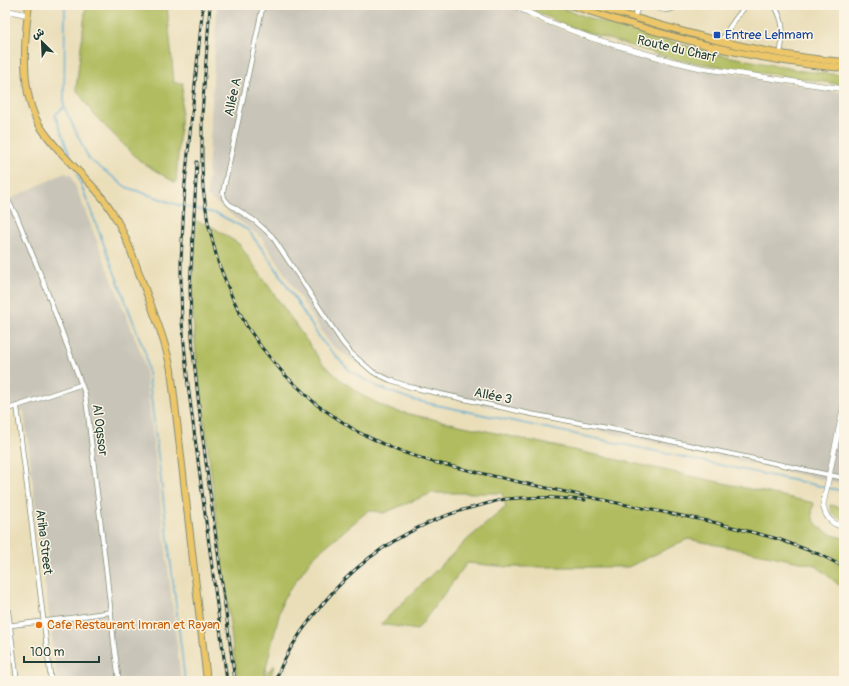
<svg xmlns="http://www.w3.org/2000/svg" width="849" height="686" font-family="Pangolin,'Playpen Sans Arabic',sans-serif">
	<style>
		.industrial { fill: #c8c4b8 }
		.green { fill: #b0bc5e; stroke: #687c49 }
		.lines { fill: none; stroke-linecap: round; stroke-linejoin: round }
		.stream { stroke: #58a9d3; stroke-width: 1.5 }
		.minor-casing { stroke: #848e76; stroke-width: 5.5 }
		.tertiary-casing { stroke: #848e76; stroke-width: 6 }
		.primary-casing { stroke: #848e76; stroke-width: 8 }
		.trunk-casing { stroke: #848e76; stroke-width: 8 }
		.minor { stroke: #fff; stroke-width: 4 }
		.tertiary { stroke: #fff; stroke-width: 5 }
		.primary { stroke: #ecc669; stroke-width: 6 }
		.trunk { stroke: #ecc669; stroke-width: 6 }
		.rail-casing { stroke: #1f3d34; stroke-width: 3 }
		.rail { stroke: #fcf5e5; stroke-width: 1.5; stroke-dasharray: 4.5; stroke-linecap: butt }
		.transit-dot { fill: #1a4fb4; stroke: #fcf5e5; stroke-width: 1.5 }
		.food-dot { fill: #e8710a; stroke: #fcf5e5; stroke-width: 1.5 }
		.labels { text-anchor: middle; dominant-baseline: central; stroke-width: 3; stroke-linejoin: round; paint-order: stroke }
		.transit-label { font-size: 13px; fill: #164399; stroke: #fcf5e5; text-anchor: start }
		.street-label { font-size: 13px; fill: #1f3d34; stroke: #fcf5e5 }
		.food-label { font-size: 13px; fill: #c56008; stroke: #fcf5e5; text-anchor: start }
	</style>
	<rect width="100%" height="100%" fill="#fcf5e5"/>
	<filter id="ink" filterUnits="userSpaceOnUse"><feTurbulence type="fractalNoise" baseFrequency=".025" numOctaves="2"/><feDisplacementMap in="SourceGraphic" scale="8" xChannelSelector="R" yChannelSelector="G"/><feConvolveMatrix kernelMatrix="1 2 1 2 8 2 1 2 1" color-interpolation-filters="sRGB"/></filter>
	<filter id="wash" filterUnits="userSpaceOnUse"><feTurbulence type="fractalNoise" baseFrequency=".012" numOctaves="4" result="noise"/><feDisplacementMap in="SourceGraphic" scale="16" xChannelSelector="R" yChannelSelector="G"/><feGaussianBlur stdDeviation="0.9" result="paint"/><feColorMatrix in="noise" values="0 0 0 0 0 0 0 0 0 0 0 0 0 0 0 0 0 1.4 0 .05"/><feComposite in="paint" operator="in"/></filter>
	<g filter="url(#wash)">
		<rect width="100%" height="100%" fill="#eadeb9"/>
		<!-- industrial -->
		<g class="industrial">
			<path d="M217 5H513L538 21 625 53 844 93V484L386 384 330 344 261 237 207 196Z"/>
			<path d="M65 173 71 175 144 361 181 681H57L24 411 5 410V201Z"/>
		</g>
		<!-- green -->
		<g class="green">
			<path d="M86 5H167L174 83H183L176 183 141 162 95 116 76 89Z"/>
			<path d="M522 5H553L595 20 716 54 803 71 844 75V85L676 60 567 26Z"/>
			<path d="M195 221 211 226 239 244 323 364 340 379 363 396 391 410 814 503C814 506 812 510 812 513 813 528 832 536 844 538V589L815 565 688 539 628 567H508L467 563 417 630 381 624 468 539 506 507 502 493H432L384 513 369 510 313 557 283 599 264 676 274 665 270 681H237L196 353 192 307Z"/>
			<path d="M830 505 844 508V520L833 515Z"/>
		</g>
		<g class="lines">
			<!-- stream -->
			<g class="stream">
				<path d="M65 5 64 107 55 115 72 161"/>
				<path d="M64 107 89 159 126 187 178 205 218 214 248 230 273 264 321 340 350 371 378 387 413 400 825 487"/>
				<path d="M77 174 146 355 185 681"/>
				<path d="M828 488 844 491"/>
			</g>
		</g>
	</g>
	<g filter="url(#ink)">
		<g class="lines">
			<!-- minor casing -->
			<g class="minor-casing">
				<g id="minor">
					<path d="M263 5 223 192 224 198 229 204 255 221 272 236 342 342 351 353 373 372 390 380 410 387 531 414 623 431 844 478"/>
					<path d="M652 5C661 11 670 12 679 5"/>
					<path d="M774 5C785 22 784 35 780 54"/>
					<path d="M634 18 639 5"/>
					<path d="M721 41C729 28 736 16 747 5"/>
					<path d="M5 195 17 217 42 278 85 394 88 415 107 577 114 644 119 681"/>
					<path d="M17 406 51 681"/>
					<path d="M5 410 80 385"/>
					<path d="M5 586 17 681"/>
					<path d="M5 626 70 618 111 612"/>
				</g>
			</g>
			<!-- tertiary casing -->
			<g class="tertiary-casing">
				<g id="tertiary">
					<path d="M513 5 544 20 591 38 671 61 701 68 844 89"/>
					<path d="M5 10 28 15"/>
					<path d="M844 404 823 505C826 518 831 524 844 527"/>
				</g>
			</g>
			<!-- primary casing -->
			<g class="primary-casing">
				<path id="primary" d="M29 5C24 40 21 89 37 121 44 134 55 146 65 157 82 176 103 194 115 217 127 237 134 260 142 281 153 311 165 339 171 370L207 681"/>
			</g>
			<!-- trunk casing -->
			<g class="trunk-casing">
				<g id="trunk">
					<path d="M570 5C659 34 750 61 844 68"/>
					<path d="M592 5C675 30 758 55 844 62"/>
				</g>
			</g>
			<!-- minor -->
			<use href="#minor" class="minor"/>
			<!-- tertiary -->
			<use href="#tertiary" class="tertiary"/>
			<!-- primary -->
			<use href="#primary" class="primary"/>
			<!-- trunk -->
			<use href="#trunk" class="trunk"/>
			<!-- rail casing -->
			<g class="rail-casing">
				<g id="rail">
					<path d="M203 5 185 183 181 261V291L182 322 188 385 227 681"/>
					<path d="M210 5 202 115V164L203 188 208 223 218 262 232 297 246 325 262 348 284 374 317 405 356 431 396 450 433 462 519 482 622 504 713 522 778 539 821 555 844 567"/>
					<path d="M197 162 190 287 191 321 193 351 201 425 235 681"/>
					<path d="M275 681C284 657 297 636 313 616 326 599 340 583 356 569 391 538 437 515 482 505 490 503 498 500 506 499 533 496 558 498 585 500"/>
				</g>
			</g>
			<!-- rail -->
			<use href="#rail" class="rail"/>
		</g>
	</g>
	<!-- markers -->
	<rect class="transit-dot" x="713" y="31" width="8" height="8" rx="2"/>
	<circle class="food-dot" cx="39" cy="625" r="4"/>
	<g class="labels">
		<!-- transit labels -->
		<g class="transit-label">
			<text x="725" y="35">Entree Lehmam</text>
		</g>
		<!-- street labels -->
		<g class="street-label">
			<text transform="translate(677 49) rotate(13)">Route du Charf</text>
			<text transform="translate(233 97) rotate(-78)">Allée A</text>
			<text transform="translate(493 396) rotate(12)">Allée 3</text>
			<text transform="translate(100 430) rotate(83)">Al Oqssor</text>
			<text transform="translate(44 542) rotate(83)">Ariha Street</text>
		</g>
		<!-- food labels -->
		<g class="food-label">
			<text x="47" y="625">Cafe Restaurant Imran et Rayan</text>
		</g>
	</g>
	<!-- margin -->
	<rect width="849" height="686" fill="none" stroke="#fcf5e5" stroke-width="20"/>
	<!-- north arrow -->
	<g transform="translate(42 42) rotate(336)" stroke="#fcf5e5" stroke-width="3" paint-order="stroke">
	<path d="M0-3L7 15L0 10L-7 15Z" fill="#1f3d34"/>
	<text y="-6" font-size="11" font-weight="bold" text-anchor="middle" fill="#1f3d34">ش</text>
	</g>
	<!-- scale -->
	<path d="M24 656v6h75v-6" fill="none" stroke="#1f3d34" stroke-width="2"/>
	<text x="30" y="656" font-size="12" fill="#1f3d34" stroke="#fcf5e5" stroke-width="3" paint-order="stroke">100 m</text>
</svg>
